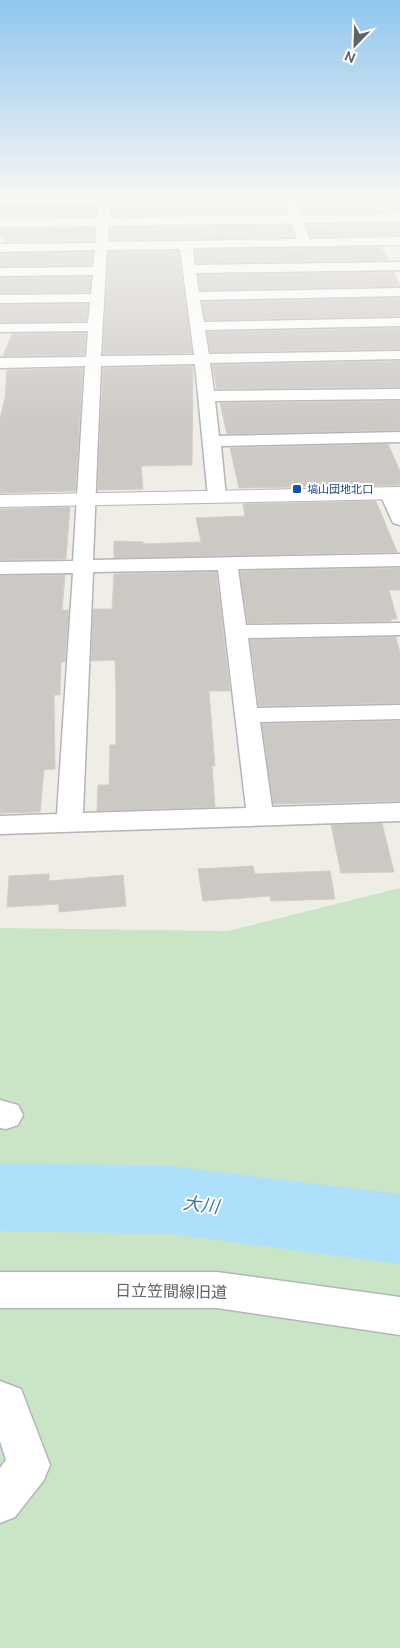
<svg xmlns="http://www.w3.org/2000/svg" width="400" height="1648" font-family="Ubuntu,'Noto Sans JP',sans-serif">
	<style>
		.green { fill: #c9e5c6 }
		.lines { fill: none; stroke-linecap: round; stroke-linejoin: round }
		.river { fill: #ade0fa; fill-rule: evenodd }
		.building { fill: #ccc8c4; stroke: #d4cec6 }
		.street-casing { stroke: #b2b5b9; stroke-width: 3 }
		.secondary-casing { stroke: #b3b7bb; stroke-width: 2 }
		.street { fill: #fff; fill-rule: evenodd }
		.secondary { fill: #fff; fill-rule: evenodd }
		.transit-dot { fill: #1a4fb4; stroke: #fff; stroke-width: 2 }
		.labels { text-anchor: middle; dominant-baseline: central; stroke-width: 4; stroke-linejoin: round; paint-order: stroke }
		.far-transit-label { font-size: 11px; fill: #164399; stroke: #fff; text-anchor: start }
		.near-street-label { font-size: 16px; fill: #5f6367; stroke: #fff }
		.near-water-label { font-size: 18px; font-style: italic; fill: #43769b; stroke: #fff }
	</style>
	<rect width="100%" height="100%" fill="#f0ede7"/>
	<!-- green -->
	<path class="green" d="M400 888V1648H0V928L228 931Z"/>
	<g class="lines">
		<!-- river -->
		<path class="river" d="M0 1163 171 1166 400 1194V1264L171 1234 0 1231Z"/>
	</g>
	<!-- building -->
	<g class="building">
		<path d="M298 200H400V212L303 213Z"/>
		<path d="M224 202H284L287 214 111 216 112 204Z"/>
		<path d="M97 205 96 216 0 217V206Z"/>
		<path d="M400 224V235L310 237 306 225Z"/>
		<path d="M291 225 294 237 110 240 111 227Z"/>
		<path d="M95 228 93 241 4 242 5 236H0V229Z"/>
		<path d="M381 247 388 260 197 263 195 250Z"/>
		<path d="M178 251 192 353 103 354 109 252Z"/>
		<path d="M93 252 91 265 0 266 1 254Z"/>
		<path d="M394 272 400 286 201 290 198 275Z"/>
		<path d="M91 277 89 292 0 293V278Z"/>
		<path d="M400 298V316L206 320 202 302Z"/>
		<path d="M88 304 86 321 0 322V305Z"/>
		<path d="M400 328V349L211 352 207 332Z"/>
		<path d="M86 333 84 355 3 356 12 334Z"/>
		<path d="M400 361V387L217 389 212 365Z"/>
		<path d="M193 366 192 465 141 466 143 489 98 490 103 368Z"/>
		<path d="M83 368 75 491 0 493V418L5 398 7 370Z"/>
		<path d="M400 401V430L227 434 220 403Z"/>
		<path d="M388 444 400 471V485L239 488 230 448Z"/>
		<path d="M376 501 397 552 114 558V541L143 542V544L201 542 196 518 245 516 243 504Z"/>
		<path d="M70 507 66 559 0 560V509Z"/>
		<path d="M400 568V590H389L397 619H391V621L248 623 240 571Z"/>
		<path d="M216 572 230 691H209L215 766H212L215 807 97 811 98 785H109L110 745H116V694L115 660 91 661 93 609H112L114 574Z"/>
		<path d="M65 575 62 610H69L65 662H61L60 695H54L55 769 44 770 40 812 0 813V576Z"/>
		<path d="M396 637 400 653V703L259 706 250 640Z"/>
		<path d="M400 721V801L273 804 262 724Z"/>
		<path d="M382 823 394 872 341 873 331 825Z"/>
		<path d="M253 866 255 874 330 871 335 899 271 901 270 896 203 901 198 869Z"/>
		<path d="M49 874V881L123 875 126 906 59 912V904L7 907 9 876Z"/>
	</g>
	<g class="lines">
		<!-- street casing -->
		<g class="street-casing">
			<g id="street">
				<path d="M0 199H122L110 202 108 242 297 239 285 199H296L309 239 400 237V245L193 248 195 265 400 262V270L196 273 199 292 400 288V296L200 300 204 322 400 318V326L205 330 209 354 400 351V359L210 363 214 391 400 389V399L215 401 219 436 400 432V442L221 446 226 497 223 501H211L208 497 195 364 101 366 93 560 400 554V566L238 569 246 625 400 623V635L248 638 257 708 400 705V719L260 722 272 807 400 803V821L0 834V816L57 814 73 573 0 574V562L73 561 85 366 0 368V358L86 357 88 331 0 332V324L88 323 90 302 0 303V295L91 294 93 275 0 276V268L93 267 95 250 0 252V244L95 243 99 203 0 204ZM180 249 194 355 101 356 107 250ZM218 570 246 808 83 813 93 572Z"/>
				<path d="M389 489 395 490 400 498V525L393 523 380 494 383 490Z"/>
				<path d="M0 1100 18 1105 23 1115 18 1125 6 1129 0 1128Z"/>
				<path d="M0 1272H217L400 1297V1335L217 1308H0Z"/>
				<path d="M0 1381 21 1389 50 1465 44 1480 15 1517 0 1523V1468L6 1460 0 1441Z"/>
			</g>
		</g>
		<!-- secondary casing -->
		<g class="secondary-casing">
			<g id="secondary">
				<path d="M400 214V222L0 227V219Z"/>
				<path d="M400 487V499L0 507V495Z"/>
			</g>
		</g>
		<!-- street -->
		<use href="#street" class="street"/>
		<!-- secondary -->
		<use href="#secondary" class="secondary"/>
	</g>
	<!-- sky -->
	<linearGradient id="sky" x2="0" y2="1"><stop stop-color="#90c6ef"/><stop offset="0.46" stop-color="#f8f7f4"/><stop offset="1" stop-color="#f8f7f4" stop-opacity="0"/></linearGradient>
	<rect width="400" height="430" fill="url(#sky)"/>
	<!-- markers -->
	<rect class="transit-dot" x="292" y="484" width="10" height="10" rx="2.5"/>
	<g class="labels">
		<!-- far-transit labels -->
		<g class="far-transit-label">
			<text x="307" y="489">塙山団地北口</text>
		</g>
		<!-- near-street labels -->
		<g class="near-street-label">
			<text transform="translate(171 1291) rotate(1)">日立笠間線旧道</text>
		</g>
		<!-- near-water labels -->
		<g class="near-water-label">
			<text transform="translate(201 1204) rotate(7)">大川</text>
		</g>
	</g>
	<!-- north arrow -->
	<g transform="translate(355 45) rotate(203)" stroke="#ffffff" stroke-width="4" paint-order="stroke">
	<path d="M0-4L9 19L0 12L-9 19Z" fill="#5f6367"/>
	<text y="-8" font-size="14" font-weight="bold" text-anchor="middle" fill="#5f6367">N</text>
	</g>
</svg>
